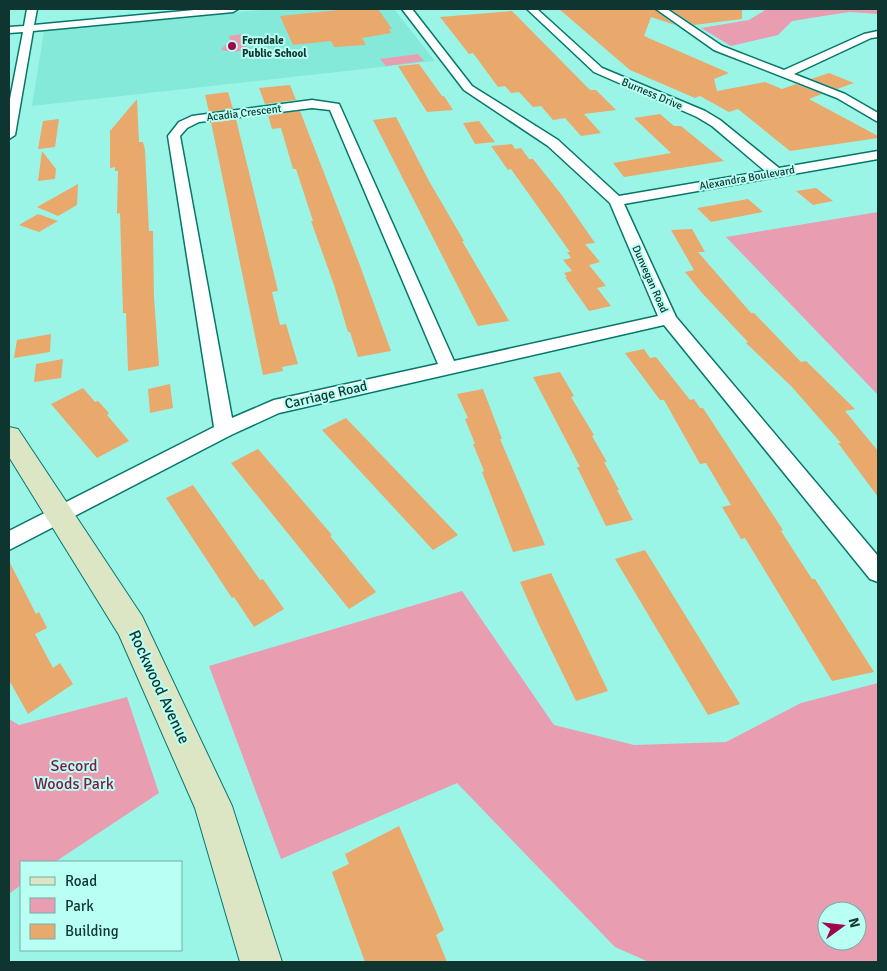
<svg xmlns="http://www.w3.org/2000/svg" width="887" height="971" font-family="Signika,sans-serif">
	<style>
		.built { fill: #85e9d9 }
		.green { fill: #e89db0; fill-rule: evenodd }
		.building { fill: #e9a86c }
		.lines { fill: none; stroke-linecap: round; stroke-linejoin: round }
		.street-casing { stroke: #07766a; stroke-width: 3 }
		.secondary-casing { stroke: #07766a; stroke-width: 2 }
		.street { fill: #fff; fill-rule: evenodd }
		.secondary { fill: #dce6c4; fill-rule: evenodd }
		.poi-dot { fill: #9f064d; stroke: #b9fff3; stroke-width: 2 }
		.labels { text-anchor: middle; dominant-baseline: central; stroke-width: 4; stroke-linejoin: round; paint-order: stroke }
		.far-poi-label { font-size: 11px; font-weight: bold; fill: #0e3530; stroke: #b9fff3; text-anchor: start }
		.far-street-label { font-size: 11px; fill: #0e3530; stroke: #b9fff3 }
		.street-label { font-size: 14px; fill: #0e3530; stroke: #b9fff3 }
		.near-street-label { font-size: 16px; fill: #0e3530; stroke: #b9fff3 }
		.near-park-label { font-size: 16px; fill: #811c43; stroke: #b9fff3 }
	</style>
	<rect width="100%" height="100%" fill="#9bf5e7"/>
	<!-- built -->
	<path class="built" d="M271 9H394L435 61 32 106 44 31Z"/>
	<!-- green -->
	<g class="green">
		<path d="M767 9H878V14L849 12 792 21 778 35 731 46 701 28 749 20Z"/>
		<path d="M242 34 247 50 233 52 221 50 225 45 231 44 229 36Z"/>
		<path d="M418 54 424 61 386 66 380 59Z"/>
		<path d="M878 212V395L726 237Z"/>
		<path d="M462 591 554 725 634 745 726 742 801 703 878 683V962H649L615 947 457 783 281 859 209 666ZM827 911H857V941H827Z"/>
		<path d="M127 697 159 793 55 862H21V885L9 894V719L19 725Z"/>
	</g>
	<!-- building -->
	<g class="building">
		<path d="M348 9H378L392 29H389L391 33 362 38 366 45 334 47 331 41 293 45 280 16Z"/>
		<path d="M559 9H654L675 25 651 17 644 36 729 73 714 79 717 91 765 82 782 89 796 84 822 94 809 99 878 136V138L790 151 738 109 729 112 700 96 695 98 630 70Z"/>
		<path d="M670 9H742V19L694 25Z"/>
		<path d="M512 11 590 90H596L616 110 584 114 601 133 581 136 565 118 553 120 541 106 533 107 519 92 511 93 505 86 498 87 473 53 469 54 440 17Z"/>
		<path d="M419 64 442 96H444L453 110 427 112 398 66Z"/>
		<path d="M829 73 854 83 837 89 811 79Z"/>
		<path d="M290 85 296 100 265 104 259 88Z"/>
		<path d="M228 92 233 109 209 112 205 95Z"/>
		<path d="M137 99 139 142H143L145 150 149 231H153L154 297 159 366 128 371 126 313H123L120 213 117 214 118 171H115V167L110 168V131Z"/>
		<path d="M300 111 359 263 391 351 358 357 350 332H348L334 285 311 221H313L296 169H293L281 128 272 129 268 115Z"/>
		<path d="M660 114 674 126H681L724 161 624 177 613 163 671 153 634 118Z"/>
		<path d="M396 117 429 181 464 241H462L509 321 478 326 373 120Z"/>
		<path d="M59 119 55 147 38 149 43 121Z"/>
		<path d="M236 119 278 291 272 292 280 325 286 324 298 364 282 367 283 371 263 375 211 122Z"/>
		<path d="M479 121 495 142 475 144 463 123Z"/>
		<path d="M512 144 515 149 521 148 529 159H533L561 194 595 243 585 244 600 262 589 265 606 286 597 288 611 306 589 311 565 277H567L564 273 572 271 563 260 571 258 567 252H570L511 169 508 170 491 146Z"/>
		<path d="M42 151 56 169 55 179 38 181Z"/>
		<path d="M78 184 77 205 58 216 37 207Z"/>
		<path d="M816 188 833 201 813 205 796 191Z"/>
		<path d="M748 199 763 212 711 222 697 208Z"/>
		<path d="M38 214 58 221 39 232 19 225Z"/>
		<path d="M692 229 705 252H698L751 313H754L801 362 806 361 855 409 845 411 878 451V497L838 443H841L792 387 746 343 748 342 702 293 685 272 694 270 671 230Z"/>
		<path d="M51 334 50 352 14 358 17 340Z"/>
		<path d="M644 349 650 358 656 357 690 400 694 399 700 408H703L783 530 781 531 812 579H815L874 672 832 681 745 538 741 539 722 507 731 505 706 463 700 464 664 400H660L625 353Z"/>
		<path d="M63 359 61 378 34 382 36 364Z"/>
		<path d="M560 372 574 396 571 397 594 435 592 436 607 462H604L619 490H617L633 520 606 526 577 467H580L533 377Z"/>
		<path d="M170 384 173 408 150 413 148 389Z"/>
		<path d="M83 388 95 402 98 401 109 413 107 415 129 441 97 458 51 404Z"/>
		<path d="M483 389 502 439H500L545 545 513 552 482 472 484 471 473 444H475L465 419 468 418 457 394Z"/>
		<path d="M346 418 458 535 433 550 322 430Z"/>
		<path d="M258 449 332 535 330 536 376 592 349 609 231 463Z"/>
		<path d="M193 485 260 580 263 579 284 609 254 627 234 597 232 598 166 498Z"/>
		<path d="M645 550 740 704 708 715 615 559Z"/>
		<path d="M9 561 36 614 39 612 47 628 35 634 53 668 60 663 73 684 28 714 9 680Z"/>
		<path d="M551 573 608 691 576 701 538 623 520 582Z"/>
		<path d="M399 826 444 930 436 935 447 962H365L332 872 349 864 345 854Z"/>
	</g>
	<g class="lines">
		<!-- street casing -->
		<g class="street-casing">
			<g id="street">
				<path d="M27 9H37L34 25 205 9H238L233 12 33 31 15 135 9 139V104L23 32 9 33V27L24 26Z"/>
				<path d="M402 9H412L472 86 558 140 619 196 765 171 712 126 697 117 594 72 527 9H537L602 68 705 111 720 120 779 168 878 151V159L624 204 676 317 878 556V582L870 579 664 325 279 413 231 435 9 550V531L214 427 168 136 179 122 192 116 312 100 339 104 454 361 658 316 610 203 548 146 464 90ZM312 108 330 110 438 364 274 400 232 418 180 136 187 128 199 122Z"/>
				<path d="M656 9H667L722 46 784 70 864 34 878 31V37L871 38 794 74 845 94 878 113V122L837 98 714 50Z"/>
			</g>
		</g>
		<!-- secondary casing -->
		<g class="secondary-casing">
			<path id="secondary" d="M9 427 18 429 142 616 232 806 282 962H240L195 808 119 635 9 457Z"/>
		</g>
		<!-- street -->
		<use href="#street" class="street"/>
		<!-- secondary -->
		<use href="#secondary" class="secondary"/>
	</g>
	<!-- markers -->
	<circle class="poi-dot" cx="232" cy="46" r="5"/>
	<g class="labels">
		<!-- far-poi labels -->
		<g class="far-poi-label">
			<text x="242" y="40">Ferndale<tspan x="242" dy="13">Public School</tspan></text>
		</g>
		<!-- far-street labels -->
		<g class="far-street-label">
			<text transform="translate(652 94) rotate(23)">Burness Drive</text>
			<text transform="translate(244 113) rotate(-7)">Acadia Crescent</text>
			<text transform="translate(747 178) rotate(-10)">Alexandra Boulevard</text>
			<text transform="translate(650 279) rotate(66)">Dunvegan Road</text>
		</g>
		<!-- street labels -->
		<g class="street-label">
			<text transform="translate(326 395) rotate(-13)">Carriage Road</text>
		</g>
		<!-- near-street labels -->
		<g class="near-street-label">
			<text transform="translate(159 687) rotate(65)">Rockwood Avenue</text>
		</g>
		<!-- near-park labels -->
		<g class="near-park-label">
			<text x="74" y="766">Secord<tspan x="74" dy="18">Woods Park</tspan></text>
		</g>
	</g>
	<!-- border -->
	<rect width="887" height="971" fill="none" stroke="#0e3530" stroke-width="20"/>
	<!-- legend -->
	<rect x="20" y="861" width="162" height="90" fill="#b9fff3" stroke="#75aea5"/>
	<rect x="30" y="877" width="25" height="8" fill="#dce6c4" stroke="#75aea5"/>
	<text x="65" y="886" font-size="15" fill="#0e3530">Road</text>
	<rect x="30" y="898" width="25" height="15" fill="#e89db0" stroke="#75aea5"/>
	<text x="65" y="911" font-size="15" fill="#0e3530">Park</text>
	<rect x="30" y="924" width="25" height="15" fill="#e9a86c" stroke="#75aea5"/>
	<text x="65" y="936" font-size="15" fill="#0e3530">Building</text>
	<!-- north arrow -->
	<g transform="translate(842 926) rotate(75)"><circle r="24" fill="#b9fff3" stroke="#75aea5"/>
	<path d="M0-4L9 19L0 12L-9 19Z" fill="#9f064d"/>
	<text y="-8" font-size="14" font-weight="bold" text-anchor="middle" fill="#0e3530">N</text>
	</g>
</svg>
